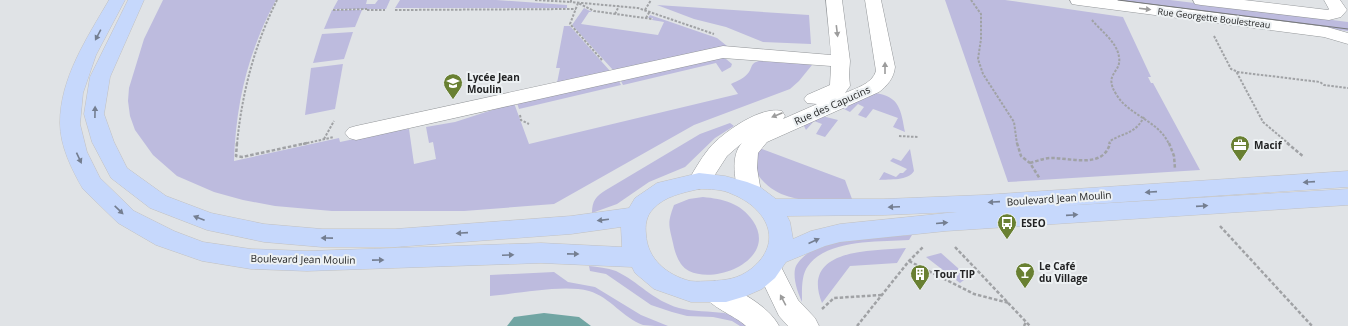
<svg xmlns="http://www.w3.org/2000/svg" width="1348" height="326" font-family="'Open Sans',sans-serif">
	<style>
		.green { fill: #bdbbde }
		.water { fill: #71a5a3 }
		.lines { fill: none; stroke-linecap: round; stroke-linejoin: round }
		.minor-casing { stroke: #94979a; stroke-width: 1 }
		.major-casing { stroke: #c1c1c2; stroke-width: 1 }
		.path-far1 { stroke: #a0a2a5; stroke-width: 2; stroke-dasharray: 2.5 1.5; stroke-linecap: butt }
		.path { stroke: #a0a2a5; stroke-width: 2.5; stroke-dasharray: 3.5 2; stroke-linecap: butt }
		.minor { fill: #fff; fill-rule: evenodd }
		.major { fill: #c6d8fc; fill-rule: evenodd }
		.tram { stroke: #76787a; stroke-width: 1 }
		.oneway { fill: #9c9c9c }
		.oneway2 { fill: #747e90 }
		.labels { text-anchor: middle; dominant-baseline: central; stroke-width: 4; stroke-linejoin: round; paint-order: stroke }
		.far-street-label { font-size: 9px; fill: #222324; stroke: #edf1f3 }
		.poi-label { font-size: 10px; font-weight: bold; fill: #222324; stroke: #edf1f3; text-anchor: start }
		.street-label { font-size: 10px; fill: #222324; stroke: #edf1f3 }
	</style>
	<rect width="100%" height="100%" fill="#e0e3e6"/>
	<!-- green -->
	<g class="green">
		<path d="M163 0H276C248 52 236 102 234 161L339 138 340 142 397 130 409 129 414 164 436 159 433 142 429 143 426 127 455 122 514 103 529 144 738 94 731 84C737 81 745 78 749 72 751 69 751 66 753 64 761 55 802 62 812 65L799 81 790 89 694 125 554 204 464 211H332L275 206 243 200 214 192 177 176 153 155 135 130 130 116 128 101 129 88 144 39Z"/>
		<path d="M338 0H367L366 4H375L378 0H390L386 9H333Z"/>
		<path d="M400 0H496L567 5V8H395Z"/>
		<path d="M945 0H1005L1123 17 1151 77H1148L1151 83H1153L1200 170 1008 182Z"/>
		<path d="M1101 0H1170L1348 22V31Z"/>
		<path d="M657 5 809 15 811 44 763 42 726 27 694 19Z"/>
		<path d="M584 8 592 12H589L581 24 658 35 664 22 652 20 653 18H648L650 15 717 38 727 46 613 70 572 25Z"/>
		<path d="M332 10H362L355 27 324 29Z"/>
		<path d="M564 26H570L610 71 557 83 560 68H556Z"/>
		<path d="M353 32 344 59 313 63 322 34Z"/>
		<path d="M721 57 726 59 732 64 731 67 722 72 716 63 623 85 620 79Z"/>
		<path d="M343 64 335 109 305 115 311 68Z"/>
		<path d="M618 79 621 85 519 109 517 103Z"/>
		<path d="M875 93C900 96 901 111 905 132L893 127 898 118 873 109 866 118 858 115 864 107 858 104 850 112 842 108Z"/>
		<path d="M822 116 838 120 825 137 816 134 822 124 814 121 806 130 803 124Z"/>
		<path d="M730 123 734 126 715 138 685 167 649 182 617 204 592 213C592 201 596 196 606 190L700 134Z"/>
		<path d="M759 148 845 180 852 199C815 201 776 206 754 169Z"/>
		<path d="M910 149 914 171C908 181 890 179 879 180L884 172 896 177 900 173H903L907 169 890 161 893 158 901 161Z"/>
		<path d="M703 197C723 199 741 203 753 221 778 258 718 285 689 271 679 266 675 253 673 243 669 225 667 224 674 205L689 199Z"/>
		<path d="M912 235 909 240C878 242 827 239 808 266 801 275 802 291 802 302 798 293 793 280 795 269 797 259 817 245 827 243 854 237 884 236 912 235Z"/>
		<path d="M906 248 897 263 850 266 822 303C800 248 871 251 906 248Z"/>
		<path d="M941 253 968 277 960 283 926 257Z"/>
		<path d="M589 266C598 267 607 268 616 271 639 282 652 300 679 308 694 312 709 311 724 313 736 315 745 321 755 326H740L732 321 713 317 687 316 672 312 651 305 606 274 590 271Z"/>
		<path d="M554 272 568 282 595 287 641 315 668 326C661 326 650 326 643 325 623 318 610 297 589 291 563 284 517 294 490 296V275Z"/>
	</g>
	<!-- water -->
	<path class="water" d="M544 313 579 317 591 326H507L514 317Z"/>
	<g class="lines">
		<!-- minor casing -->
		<g class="minor-casing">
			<g id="minor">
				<path d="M826 0H842L850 61 849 75 850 86 845 93C856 88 872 84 876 71L865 0H881L895 67C894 78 887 86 879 92L767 142 758 153 757 168 761 192 758 198 750 200 742 198C734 184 730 155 742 143L727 156 707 187 699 189 691 187 688 181C695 169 703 155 712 145 727 130 761 106 782 111L785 116 783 119 817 104 807 103 804 99 807 95 830 85 831 66 723 58 356 140 349 138 345 133 349 128 356 126 723 46 831 55Z"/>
				<path d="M1070 0H1117L1327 27 1348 33V44L1324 37 1078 5 1072 4Z"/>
				<path d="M1193 0H1244L1328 10 1329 9 1324 0H1340L1347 10 1341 17 1329 20 1201 5 1195 4Z"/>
				<path d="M769 258 778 261 798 300 815 318 819 326H788L779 316 756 268 760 261Z"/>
				<path d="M715 281C736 288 769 306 779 326H746C733 314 710 308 702 292L706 285Z"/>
			</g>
		</g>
		<!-- major casing -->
		<g class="major-casing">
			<path id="major" d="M109 0H125L96 55 83 93 80 124 87 152 100 178 134 211 174 231 203 242 251 249 307 251 541 243 622 247 621 227 571 234 395 247H322L264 242 207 230 150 208 111 178 92 142 84 114 90 77 128 0H144L110 77 104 114 114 142 127 168 166 196 211 213 264 224 322 229H395L571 216 629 208 635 198 657 183 699 173 725 176 747 182 760 187 776 199H884L983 195 1348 171V187L1061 206 1348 189V205L946 231 840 242 825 246 786 262 775 278 762 289 746 296 726 302H691L654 289 635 273 632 267 541 263 307 271 251 269 202 261 156 245 118 223 83 189C72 170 60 146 60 123 60 78 87 38 109 0ZM699 189C710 189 722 189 732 194 767 208 785 242 751 269 738 279 726 280 711 281 704 281 697 282 690 281 667 275 647 259 646 234 645 226 646 216 653 209 665 196 682 193 699 189ZM957 212 840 224 811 231 793 239 790 222 787 216 884 215Z"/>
		</g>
		<!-- path-far1 -->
		<g class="path-far1">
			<path d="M535 0 571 2"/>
			<path d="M571 0V2L638 8 714 34"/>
			<path d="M971 0 981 14V39L978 59 983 74 1014 122 1017 144"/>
			<path d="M333 10 367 9"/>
			<path d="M367 10H385"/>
			<path d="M395 10 576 9"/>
			<path d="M645 10 651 0"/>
			<path d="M615 14 619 6"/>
			<path d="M646 18 650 11"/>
			<path d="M1092 20C1101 31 1117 42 1119 57 1122 73 1103 73 1116 94 1129 116 1158 120 1169 144"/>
			<path d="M1214 36 1231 69 1236 71 1263 122 1289 144"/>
			<path d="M602 60 570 24 578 3 594 11 652 19"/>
			<path d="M1237 72 1320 82 1324 85 1348 88"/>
			<path d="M520 115 521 120 529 124"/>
			<path d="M899 136 918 137"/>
			<path d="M324 139 334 121"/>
			<path d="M237 144C242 93 254 46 277 0"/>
			<path d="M303 144 334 137"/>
			<path d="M1109 144 1110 141C1125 132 1135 134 1144 117"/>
		</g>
		<!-- path -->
		<g class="path">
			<path d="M237 143 236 156 242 157 307 143"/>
			<path d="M1017 143 1021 156 1030 163 1040 179"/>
			<path d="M1169 143 1174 156 1175 169"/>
			<path d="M1287 143 1304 157"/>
			<path d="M1030 163C1037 161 1044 158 1052 158 1071 158 1104 169 1110 143"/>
			<path d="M1220 226 1312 326"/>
			<path d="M955 247 1030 326"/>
			<path d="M909 261 974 294 1009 303"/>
			<path d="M822 309 834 298 882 295"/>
			<path d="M857 326 909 261 923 247"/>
			<path d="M1024 326 1026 322"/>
		</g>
		<!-- minor -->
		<use href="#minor" class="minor"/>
		<!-- major -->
		<use href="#major" class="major"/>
		<!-- tram -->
		<path class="tram" d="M1118 0 1348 29"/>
	</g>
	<!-- one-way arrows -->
	<defs><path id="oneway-solid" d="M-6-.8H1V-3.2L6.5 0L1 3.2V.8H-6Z"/></defs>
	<g class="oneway">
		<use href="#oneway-solid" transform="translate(1145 9) rotate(7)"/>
		<use href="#oneway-solid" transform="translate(837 31) rotate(83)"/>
		<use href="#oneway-solid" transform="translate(885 68) rotate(-90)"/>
		<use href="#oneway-solid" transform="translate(777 115) rotate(157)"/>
		<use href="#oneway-solid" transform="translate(783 300) rotate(-118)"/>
	</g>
	<g class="oneway2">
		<use href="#oneway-solid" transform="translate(98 35) rotate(118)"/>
		<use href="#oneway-solid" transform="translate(95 112) rotate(-89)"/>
		<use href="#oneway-solid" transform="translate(79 158) rotate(65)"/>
		<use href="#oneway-solid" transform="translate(1309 182) rotate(176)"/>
		<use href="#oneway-solid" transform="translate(1151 192) rotate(176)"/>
		<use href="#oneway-solid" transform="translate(994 202) rotate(176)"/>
		<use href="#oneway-solid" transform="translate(1202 206) rotate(-4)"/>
		<use href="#oneway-solid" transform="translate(894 207) rotate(177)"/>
		<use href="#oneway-solid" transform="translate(119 210) rotate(44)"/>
		<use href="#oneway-solid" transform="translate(1072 215) rotate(-4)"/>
		<use href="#oneway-solid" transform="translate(199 218) rotate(-159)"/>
		<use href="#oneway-solid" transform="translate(603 220) rotate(173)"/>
		<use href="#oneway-solid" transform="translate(942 223) rotate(-5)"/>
		<use href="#oneway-solid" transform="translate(462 233) rotate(176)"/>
		<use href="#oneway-solid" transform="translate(327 238) rotate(-179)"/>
		<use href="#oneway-solid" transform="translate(814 241) rotate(-24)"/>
		<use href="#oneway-solid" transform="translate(573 254) rotate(1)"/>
		<use href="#oneway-solid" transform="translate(508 255) rotate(-2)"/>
		<use href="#oneway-solid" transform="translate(378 260) rotate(-1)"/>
	</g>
	<!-- icons -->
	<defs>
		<g id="school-pin" transform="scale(1)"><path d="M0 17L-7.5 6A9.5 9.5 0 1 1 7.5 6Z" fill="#698032" stroke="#edf1f3"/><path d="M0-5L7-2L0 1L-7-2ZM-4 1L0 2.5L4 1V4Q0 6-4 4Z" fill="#fff"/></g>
		<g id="office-pin" transform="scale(1)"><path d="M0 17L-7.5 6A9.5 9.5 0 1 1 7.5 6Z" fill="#698032" stroke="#edf1f3"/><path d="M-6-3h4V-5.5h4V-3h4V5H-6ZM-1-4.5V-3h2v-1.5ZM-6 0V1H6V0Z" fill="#fff"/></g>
		<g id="bus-pin" transform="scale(1)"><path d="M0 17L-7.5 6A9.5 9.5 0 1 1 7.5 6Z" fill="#698032" stroke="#edf1f3"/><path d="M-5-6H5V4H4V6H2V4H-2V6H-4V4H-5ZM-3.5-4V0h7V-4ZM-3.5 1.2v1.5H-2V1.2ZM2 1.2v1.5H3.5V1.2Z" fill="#fff"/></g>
		<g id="bar-pin" transform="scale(1)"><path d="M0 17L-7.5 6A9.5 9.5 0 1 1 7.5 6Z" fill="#698032" stroke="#edf1f3"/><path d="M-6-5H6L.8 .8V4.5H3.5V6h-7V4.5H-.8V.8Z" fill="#fff"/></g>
		<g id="building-pin" transform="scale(1)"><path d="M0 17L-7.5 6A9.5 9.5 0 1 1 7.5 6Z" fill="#698032" stroke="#edf1f3"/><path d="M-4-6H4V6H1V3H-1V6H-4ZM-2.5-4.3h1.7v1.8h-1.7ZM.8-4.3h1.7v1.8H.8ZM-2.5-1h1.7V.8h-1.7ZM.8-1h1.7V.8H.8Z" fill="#fff"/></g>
	</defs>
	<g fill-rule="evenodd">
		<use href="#school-pin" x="453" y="83"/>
		<use href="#office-pin" x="1240" y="145"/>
		<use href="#bus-pin" x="1007" y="223"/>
		<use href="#bar-pin" x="1025" y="272"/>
		<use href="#building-pin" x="920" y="274"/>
	</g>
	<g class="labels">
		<!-- far-street labels -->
		<g class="far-street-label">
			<text transform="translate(1214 18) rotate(7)">Rue Georgette Boulestreau</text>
		</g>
		<!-- poi labels -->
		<g class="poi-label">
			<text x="467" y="77">Lycée Jean<tspan x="467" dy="12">Moulin</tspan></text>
			<text x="1254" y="145">Macif</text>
			<text x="1021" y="223">ESEO</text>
			<text x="1039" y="266">Le Café<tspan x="1039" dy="12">du Village</tspan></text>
			<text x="934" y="274">Tour TIP</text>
		</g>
		<!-- street labels -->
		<g class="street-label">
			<text transform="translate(832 105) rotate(-24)">Rue des Capucins</text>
			<text transform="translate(1059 198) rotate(-4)">Boulevard Jean Moulin</text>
			<text transform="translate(303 259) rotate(1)">Boulevard Jean Moulin</text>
		</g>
	</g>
</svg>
